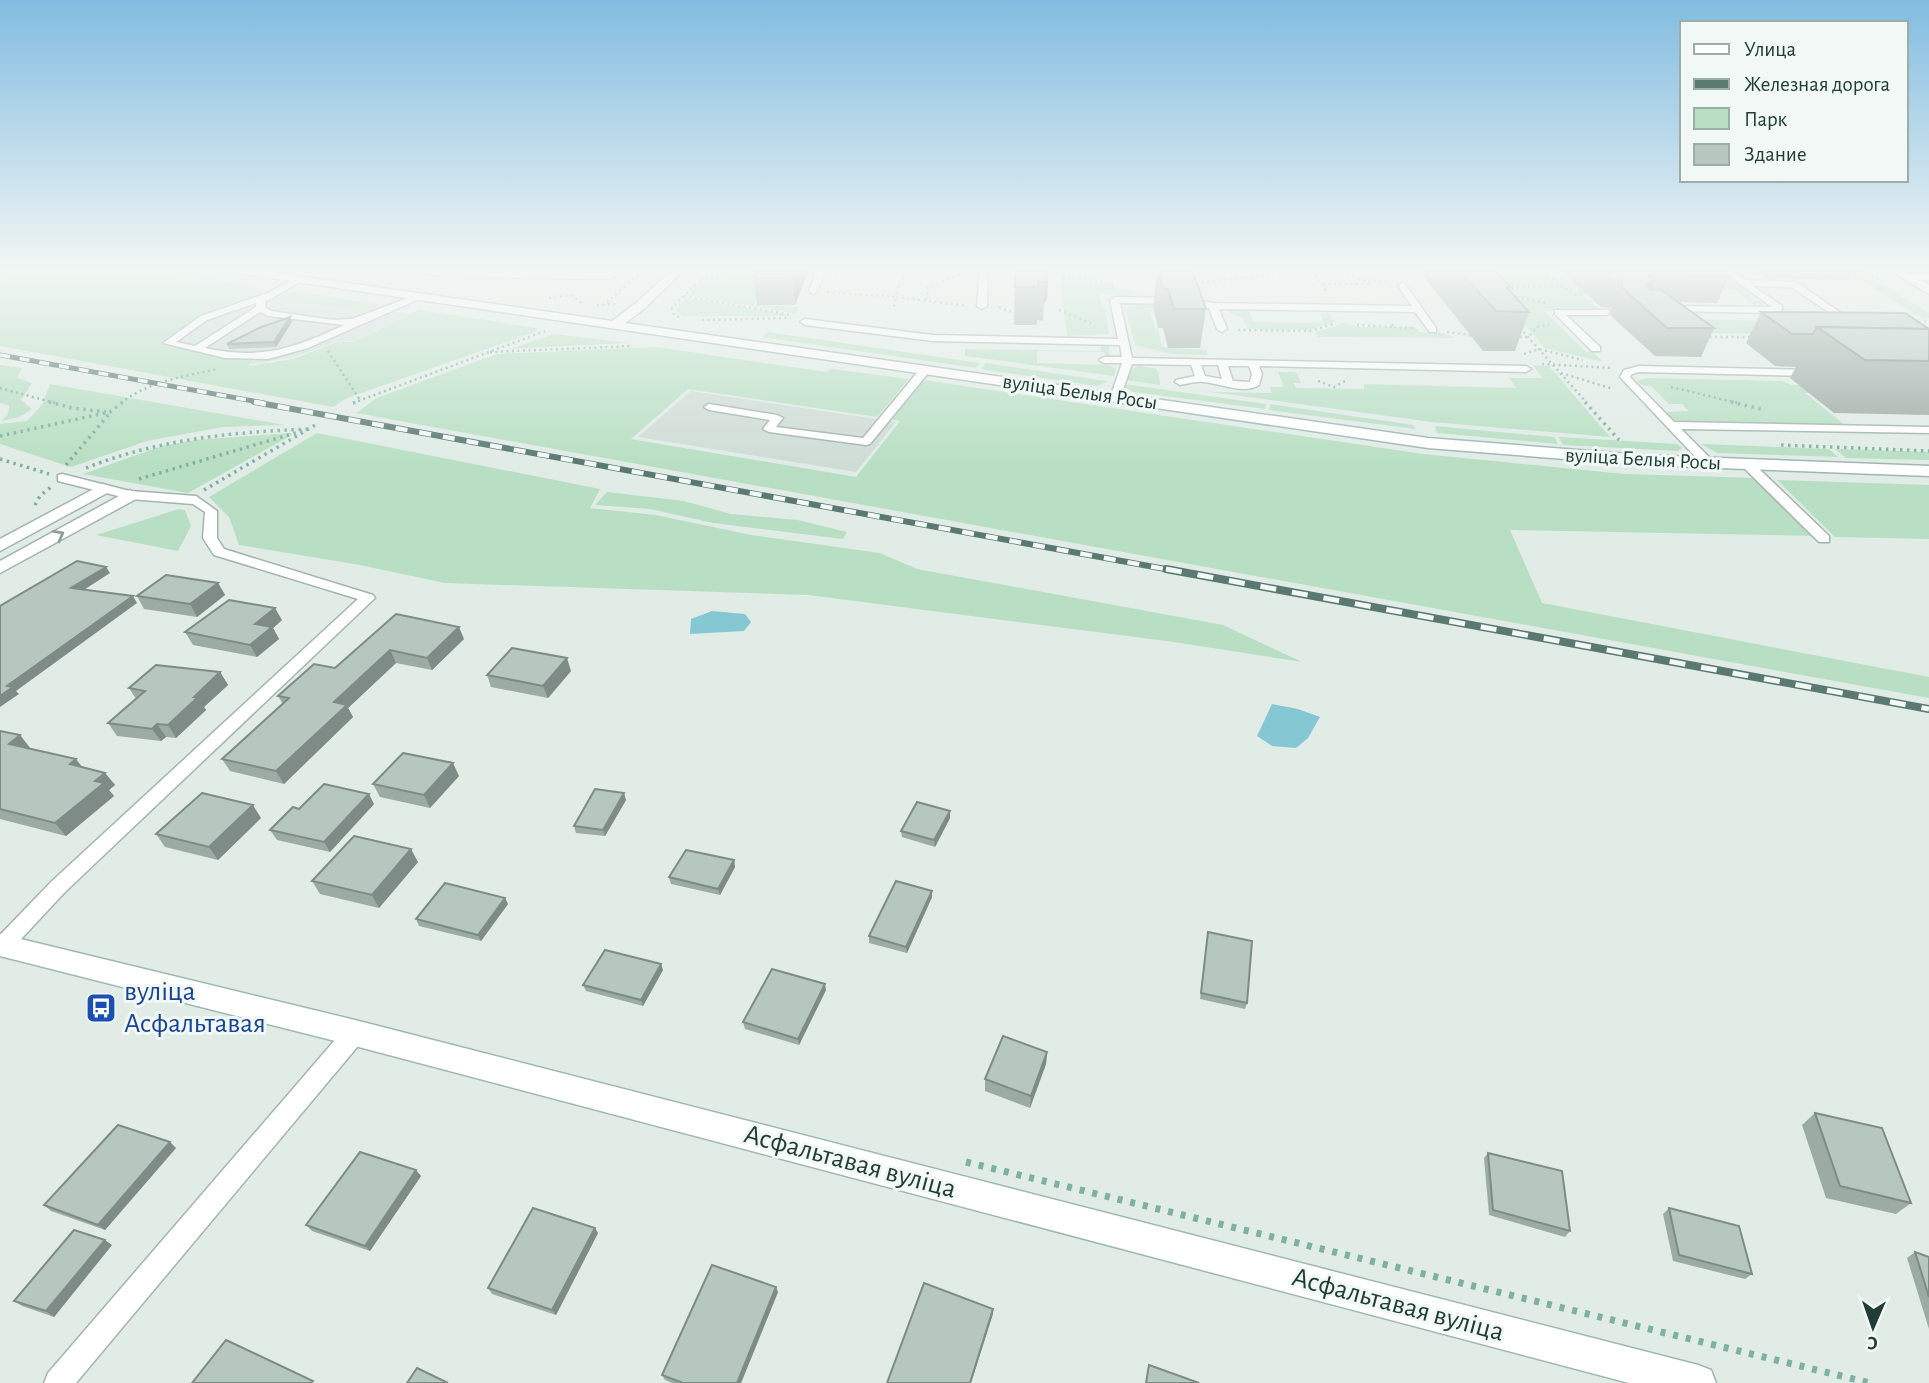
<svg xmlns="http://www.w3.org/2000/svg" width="1929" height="1383" font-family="'Alegreya Sans',sans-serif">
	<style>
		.built { fill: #cfdcd6 }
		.green { fill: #b8dfc3 }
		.water { fill: #86c7d4 }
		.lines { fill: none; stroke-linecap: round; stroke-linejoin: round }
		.lane-casing { stroke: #a3b4ae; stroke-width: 3 }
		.street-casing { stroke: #a3b4ae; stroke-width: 3 }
		.secondary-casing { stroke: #9eb8b0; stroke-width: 3 }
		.path-far2 { stroke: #7fb1a2; stroke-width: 2.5; stroke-dasharray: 2 3.5; stroke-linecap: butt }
		.path-far1 { stroke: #7fb1a2; stroke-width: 3.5; stroke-dasharray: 2.5 4.5; stroke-linecap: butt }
		.path { stroke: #7fb1a2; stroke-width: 7; stroke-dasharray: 5 8; stroke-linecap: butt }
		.lane { fill: #fff; fill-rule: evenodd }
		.street { fill: #fff; fill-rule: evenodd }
		.secondary { fill: #fff; fill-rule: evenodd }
		.rail-far2-casing { stroke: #5a7971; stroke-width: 5 }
		.rail-far1-casing { stroke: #5a7971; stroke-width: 6 }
		.rail-casing { stroke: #5a7971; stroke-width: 8 }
		.rail-far2 { stroke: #f1f8f5; stroke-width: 3.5; stroke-dasharray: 10; stroke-linecap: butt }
		.rail-far1 { stroke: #f1f8f5; stroke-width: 4.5; stroke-dasharray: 12; stroke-linecap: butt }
		.rail { stroke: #f1f8f5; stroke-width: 5; stroke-dasharray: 16; stroke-linecap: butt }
		.wall { fill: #9daba5 }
		.shaded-wall { fill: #7f8b86 }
		.building { fill: #b6c7c0; stroke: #7f8b86; stroke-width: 2 }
		.oneway { stroke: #909e9a }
		.labels { text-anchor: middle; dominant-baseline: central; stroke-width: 6; stroke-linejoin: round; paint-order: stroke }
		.far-street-label { font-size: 21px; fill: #203e36; stroke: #f1f8f5 }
		.near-transit-label { font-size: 28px; fill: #164399; stroke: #f1f8f5; text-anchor: start }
		.near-street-label { font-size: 28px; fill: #203e36; stroke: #f1f8f5 }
	</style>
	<rect width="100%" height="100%" fill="#e1ece7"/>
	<!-- built -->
	<g class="built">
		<path d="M251 290 409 314 355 341H338L290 358 251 364V361L162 349 161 337Z"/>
		<path d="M691 391 896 422 856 472 638 437Z"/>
	</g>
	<!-- green -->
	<g class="green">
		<path d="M14 270H154L260 287 190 322 164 339 162 346 252 359 249 366 293 359 338 342H354L419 310 538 328 535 332 347 398 333 407 0 346V275Z"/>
		<path d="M1460 270H1533L1550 279 1542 284 1493 289Z"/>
		<path d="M1811 270H1859L1929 313V318H1922L1858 279 1825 278Z"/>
		<path d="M749 271H769L754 305 798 307 796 314 688 295 701 281Z"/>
		<path d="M1724 275 1756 297H1749L1752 301H1761L1765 305 1756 306 1734 289 1583 293 1601 311H1544L1586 352H1593L1603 362 1545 348 1495 291 1546 285 1560 277Z"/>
		<path d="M1060 276 1145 294H1099L1102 307 1105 308 1109 334 1067 336Z"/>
		<path d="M296 292 377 304 379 307 364 311 280 299 284 293Z"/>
		<path d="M685 298 793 316H683L676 311Z"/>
		<path d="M1139 305 1190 306H1152L1153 312 1150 313 1155 328 1158 329 1162 347 1206 350 1208 355 1172 354 1135 345 1126 310 1129 306Z"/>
		<path d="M1228 309 1249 311 1254 322 1324 323 1320 314 1329 312 1335 322 1308 330 1247 329 1243 318 1227 312Z"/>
		<path d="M1694 319 1815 322 1833 335 1709 333Z"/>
		<path d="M1344 323 1361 327H1415L1419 332 1443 333 1456 338 1318 337 1316 332Z"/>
		<path d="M768 332 980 363 976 368 762 337Z"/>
		<path d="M554 334 628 343 510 349Z"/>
		<path d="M1101 346H1109L1110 357 1106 356 1105 352 1037 351V363L1109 365 1116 369 1114 376 965 356V349L1101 351Z"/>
		<path d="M656 347 826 372 831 369 909 379 877 417 688 389 631 439 856 477 900 421 890 419 923 380 1423 454 1624 474 1756 478 1816 536 1510 530 1542 603 1929 677V698L356 413 377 398 497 354Z"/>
		<path d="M986 363 1106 381H1107L1097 386 981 369Z"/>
		<path d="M0 365 22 368 17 378 32 383 21 400 32 409 19 417 1 421 8 414 9 406 0 403Z"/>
		<path d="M1533 365 1549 366 1610 437 1432 422 1166 386 1213 392 1272 393 1270 387H1284L1278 372H1296L1301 383H1294L1296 388 1364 389V384L1516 388 1509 378H1542Z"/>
		<path d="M1138 366 1155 368 1159 373 1160 385 1125 380 1131 370Z"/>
		<path d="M1648 378 1782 381 1791 385 1886 386 1929 395 1805 393 1845 425 1682 422 1674 420 1665 412 1689 411 1682 404H1669L1651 386H1643L1637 381Z"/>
		<path d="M50 384 285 425 223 427 173 436 147 441 71 467 0 444V424L27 421 42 405Z"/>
		<path d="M1124 384 1266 404 1265 409 1134 392 1125 388Z"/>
		<path d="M1270 404 1413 425 1416 429 1269 410Z"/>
		<path d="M1435 426 1554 437 1558 444 1437 433Z"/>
		<path d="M291 433 292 435 188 493 83 474 162 446 195 440Z"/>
		<path d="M317 433 600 489 590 508 656 515 751 535 880 553 917 569 1223 625 1302 662 1174 642 808 595 445 583 360 565 239 545 229 517 209 497Z"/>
		<path d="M1559 437 1677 444 1682 448 1678 451 1563 445Z"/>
		<path d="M1701 444 1829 449 1838 457 1717 453Z"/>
		<path d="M1835 449 1929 452V460L1846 458Z"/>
		<path d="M1777 480 1929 485V539L1835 537Z"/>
		<path d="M607 492 684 501 731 514 798 520 847 532 843 539 713 523 650 509 595 505Z"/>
		<path d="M179 509 185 510 191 526 178 551 96 535Z"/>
	</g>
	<!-- water -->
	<g class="water">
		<path d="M712 611 745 614 751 622 744 631 690 634 691 619Z"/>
		<path d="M1272 704 1298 709 1320 717 1308 738 1296 748 1272 746 1257 736Z"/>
	</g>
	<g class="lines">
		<!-- lane casing -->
		<g class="lane-casing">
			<g id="lane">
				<path d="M408 270H432L442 273 438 276Z"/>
				<path d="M612 270H621L610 279 465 277 461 274 465 271 608 273Z"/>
				<path d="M817 270H825L817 291 813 294 809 291Z"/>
				<path d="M980 270H988L987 306 982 309 977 306Z"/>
				<path d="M1721 270H1730L1746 280 1796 282 1857 324 1849 326 1791 287 1753 286 1782 306V310L1776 313 1666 311 1664 309 1669 306 1772 307Z"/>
				<path d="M1908 274H1929V280L1905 279 1904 277Z"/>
				<path d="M299 276 302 277V281L265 302V307L271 311 333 320 352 319 416 295 424 297 308 348 268 359 225 358 163 343 201 316 268 293ZM256 303V307L195 346 176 342 207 320ZM260 312 268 316 344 325C293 349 261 360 205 348Z"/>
				<path d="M1402 283 1405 284 1436 328V332H1430L1415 312 1219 309 1227 329 1222 332 1217 329 1209 308 1186 304 1120 303 1132 358 1526 366 1531 369 1526 372 1259 366 1262 374 1259 385C1244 395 1220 383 1203 382 1196 381 1187 384 1180 385L1175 382 1176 380 1195 376 1191 365 1132 364 1120 398 1115 401 1110 398 1122 363H1104L1099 360 1104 357H1122L1120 345 933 341 805 325 800 322 805 319 933 335 1118 339 1110 300 1115 297 1186 298 1213 303 1412 306 1398 286ZM1201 365H1218L1222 379 1205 376ZM1228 366H1249L1252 374 1250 382 1233 381Z"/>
				<path d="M1555 310H1609V314L1606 315H1566L1600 347V351H1592L1555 314Z"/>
				<path d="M1639 366 1815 370 1820 373 1815 376 1639 372 1632 374 1630 377 1674 422 1929 427V433L1681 429 1712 460V466H1704L1620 377 1624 370Z"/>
				<path d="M925 367 929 368V372L870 444 866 445 769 432 763 429 770 420 709 410 704 407 709 404 777 415 783 418 776 427 863 438 921 368Z"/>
				<path d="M1748 461 1752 462 1829 536V542H1819L1744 468 1742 465Z"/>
				<path d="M62 474 130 491 196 496 217 511V538L224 549 373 595 375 598 65 892 9 952 2 954 0 935 51 882 358 599 214 555 203 538 205 512 193 504 130 499 58 481V475Z"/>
				<path d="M355 1023 363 1026 366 1033 363 1040 76 1383H44L48 1373 347 1026Z"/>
			</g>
		</g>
		<!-- street casing -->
		<g class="street-casing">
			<g id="street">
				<path d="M103 484 109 486 111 489 109 492 0 551V539Z"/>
				<path d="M130 490 138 495 136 499 0 573V561Z"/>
			</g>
		</g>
		<!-- secondary casing -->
		<g class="secondary-casing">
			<g id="secondary">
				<path d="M229 270H257L612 321 636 303 672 270H684L644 309 625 323 1428 438 1641 455 1929 466V476L1641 465 1428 448 235 273Z"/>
				<path d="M1889 270H1903L1929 285V294Z"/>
				<path d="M0 934 355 1020 1698 1365 1711 1370 1716 1383H1629L355 1046 0 956Z"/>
			</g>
		</g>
		<!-- path-far2 -->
		<g class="path-far2">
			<path d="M912 270 899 283 896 297 968 306"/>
			<path d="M1313 270 1327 293"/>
			<path d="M1538 270 1577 296 1591 291"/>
			<path d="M1862 270 1883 282"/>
			<path d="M1342 273 1366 281H1389"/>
			<path d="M835 274 846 275"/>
			<path d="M1057 274 1113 285"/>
			<path d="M700 280 747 270"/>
			<path d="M1191 284 1308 270"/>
			<path d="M1323 284H1372L1369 281"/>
			<path d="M1506 289 1545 285 1558 276"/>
			<path d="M827 292 896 297 894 307"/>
			<path d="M571 295 584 305"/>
			<path d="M684 296 791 315"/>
			<path d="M1511 296 1547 303"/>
			<path d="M549 298 572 295"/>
			<path d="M926 300 928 288 969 270"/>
			<path d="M607 302 644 270"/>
			<path d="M597 305 616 304"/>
			<path d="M999 307 1014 313"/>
			<path d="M1059 310 1095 325"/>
			<path d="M679 317 674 315 672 308 710 270"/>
			<path d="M702 320 791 318"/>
			<path d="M1924 321 1929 322"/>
			<path d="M1357 325 1394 327 1392 324"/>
			<path d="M1394 327 1414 328"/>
			<path d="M1520 328 1587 403"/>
			<path d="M1238 330 1310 331 1333 324"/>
			<path d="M1447 332 1476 336"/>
			<path d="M1514 337H1528L1538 327 1549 324"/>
			<path d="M1704 337H1752"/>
			<path d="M328 351 360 400"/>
			<path d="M490 352 632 346"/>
			<path d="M1524 354 1539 349 1583 360"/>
			<path d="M1542 364 1613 368"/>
			<path d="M1561 373 1613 389"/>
			<path d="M1318 381 1334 387 1345 381"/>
			<path d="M1671 387 1738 403"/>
			<path d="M0 388 55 403"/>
			<path d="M121 403C149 381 183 377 217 369"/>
			<path d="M353 403 545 331"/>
		</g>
		<!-- path-far1 -->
		<g class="path-far1">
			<path d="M49 402 72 408 106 412"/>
			<path d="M1585 402 1619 440"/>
			<path d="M1731 402 1765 410"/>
			<path d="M353 403 357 402"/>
			<path d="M0 436 110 412 123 402"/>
			<path d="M1781 445 1929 451"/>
			<path d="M0 459 49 474"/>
			<path d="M66 465 110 413"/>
			<path d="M86 468C159 439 233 432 310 429"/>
			<path d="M139 479 302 431"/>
			<path d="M204 490 319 423"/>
			<path d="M35 505 40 496 51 487"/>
		</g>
		<!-- path -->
		<path class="path" d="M966 1162 1870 1383"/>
		<!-- lane -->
		<use href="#lane" class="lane"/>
		<!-- street -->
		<use href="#street" class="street"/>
		<!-- secondary -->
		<use href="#secondary" class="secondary"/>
		<!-- rail-far2 casing -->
		<g class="rail-far2-casing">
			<path id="rail-far2" d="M0 355 264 403"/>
		</g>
		<!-- rail-far1 casing -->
		<g class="rail-far1-casing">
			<path id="rail-far1" d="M254 402 1176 571"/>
		</g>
		<!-- rail casing -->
		<g class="rail-casing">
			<path id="rail" d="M1166 569 1929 709"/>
		</g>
		<!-- rail-far2 -->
		<use href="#rail-far2" class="rail-far2"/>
		<!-- rail-far1 -->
		<use href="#rail-far1" class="rail-far1"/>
		<!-- rail -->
		<use href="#rail" class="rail"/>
	</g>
	<!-- wall -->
	<g class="wall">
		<path d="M757 270H809L795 305H757L753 278Z"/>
		<path d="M1015 270H1049L1047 298 1044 304 1043 321 1037 320V325H1014Z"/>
		<path d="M1157 270 1206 309 1200 348H1168L1163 328H1158L1153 307Z"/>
		<path d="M1425 270H1494L1511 287 1510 292 1529 312 1515 351H1483L1424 277Z"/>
		<path d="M1560 270H1721L1729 276 1717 303 1678 302 1714 328 1701 357 1655 356 1611 316V308L1601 307Z"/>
		<path d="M1753 270H1853L1848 280 1765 278Z"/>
		<path d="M1761 312 1929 329V415L1834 413 1790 378 1796 367 1775 366 1746 343Z"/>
		<path d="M290 317 292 322 276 347 229 349 227 344Z"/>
		<path d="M218 583 225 595 197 617 144 609 137 596Z"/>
		<path d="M396 614 464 639 432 670 396 663 348 708 353 717 284 784 230 771 222 759 283 704 278 696 335 668Z"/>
		<path d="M282 620 273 628 279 639 257 657 193 645 185 632Z"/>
		<path d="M571 671 548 698 491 687 487 675Z"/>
		<path d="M220 672 228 685 204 707 206 710 176 738 166 737 161 741 117 736 108 723 136 699 129 688Z"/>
		<path d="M0 731 20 735 30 748 83 767 105 773 115 785 109 790 114 796 66 836 0 819Z"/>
		<path d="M459 776 430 808 380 797 373 784Z"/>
		<path d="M626 800 605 836 576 833 574 826Z"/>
		<path d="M374 804 330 852 277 840 270 830Z"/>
		<path d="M261 818 218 860 165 847 156 834Z"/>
		<path d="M950 818 935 847 902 837 901 831Z"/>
		<path d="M734 860 735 867 720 895 671 884 669 877Z"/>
		<path d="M418 862 379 908 320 894 312 881Z"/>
		<path d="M932 897 907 953 869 943V936Z"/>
		<path d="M508 904 481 941 419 926 416 919Z"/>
		<path d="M1208 932 1247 1003 1245 1009 1200 999Z"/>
		<path d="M663 970 643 1006 586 991 583 985Z"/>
		<path d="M826 990 799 1045 745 1029 743 1022Z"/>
		<path d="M1047 1052 1046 1064 1030 1108 985 1091V1079Z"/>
		<path d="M1815 1113 1911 1203 1896 1214 1826 1198 1802 1125Z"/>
		<path d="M176 1148 105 1230 51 1211 44 1205Z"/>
		<path d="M1488 1153 1570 1231 1565 1237 1489 1215 1484 1158Z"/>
		<path d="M421 1176 370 1251 312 1231 306 1225Z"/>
		<path d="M1669 1208 1752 1274 1745 1279 1673 1261 1663 1214Z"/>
		<path d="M598 1233 556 1315 492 1294 488 1288Z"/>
		<path d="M112 1245 54 1317 22 1306 14 1301Z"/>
		<path d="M1915 1252 1929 1257V1329L1907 1258Z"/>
		<path d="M778 1292 741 1383H672L665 1380 662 1375Z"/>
	</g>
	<!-- shaded-wall -->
	<g class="shaded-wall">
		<path d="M795 270H809L795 305 792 278Z"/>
		<path d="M1044 270H1049L1047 298 1044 304 1045 282Z"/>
		<path d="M1655 281 1643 307 1645 285Z"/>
		<path d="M290 317 292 322 276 347 274 342Z"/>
		<path d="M106 567 110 573 76 595 71 588Z"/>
		<path d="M218 583 225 595 197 617 190 604Z"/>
		<path d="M133 596 137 603 16 691 19 694 0 707V696L7 686Z"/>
		<path d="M275 608 282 620 273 628 279 639 257 657 250 645 255 624Z"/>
		<path d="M459 627 464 639 432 670 427 658Z"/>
		<path d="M390 650 396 663 348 708 353 717 284 784 276 771 334 702Z"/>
		<path d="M567 658 571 671 548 698 543 686Z"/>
		<path d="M220 672 228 685 204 707 206 710 176 738 168 725 194 697Z"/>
		<path d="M157 724 166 737 161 741 152 729Z"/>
		<path d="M20 735 30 748 9 744Z"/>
		<path d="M76 759 86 772 70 764Z"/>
		<path d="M453 763 459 776 430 808 424 795Z"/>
		<path d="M105 773 115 785 109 790 114 796 66 836 55 823 95 781Z"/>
		<path d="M624 793 626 800 605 836 603 830Z"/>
		<path d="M369 794 374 804 330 852 324 842Z"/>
		<path d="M253 805 261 818 218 860 209 847Z"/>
		<path d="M950 811V818L935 847 934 840Z"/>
		<path d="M411 849 418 862 379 908 372 895Z"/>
		<path d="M734 860 735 867 720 895 718 889Z"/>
		<path d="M932 891V897L907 953 906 947Z"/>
		<path d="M505 898 508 904 481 941 478 935Z"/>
		<path d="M661 964 663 970 643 1006 641 1000Z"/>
		<path d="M825 984 826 990 799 1045 798 1039Z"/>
		<path d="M1047 1052 1046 1064 1030 1108 1031 1096Z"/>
		<path d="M170 1142 176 1148 105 1230 98 1225Z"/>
		<path d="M416 1170 421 1176 370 1251 365 1246Z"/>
		<path d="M595 1228 598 1233 556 1315 552 1310Z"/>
		<path d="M105 1240 112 1245 54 1317 46 1311Z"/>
		<path d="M776 1287 778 1292 741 1383H737Z"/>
		<path d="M993 1309V1314L971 1383H970Z"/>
	</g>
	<!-- building -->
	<g class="building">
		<path d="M757 270H795L792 278H753Z"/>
		<path d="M1015 270H1044L1045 282H1038V287H1015Z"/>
		<path d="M1158 270H1192L1206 309H1174L1168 289H1163Z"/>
		<path d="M1459 270H1494L1511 287H1506L1529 312 1496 311Z"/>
		<path d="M1600 270H1721L1729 276 1647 275 1655 281 1645 285 1651 290 1660 289 1714 328H1667L1622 288V281L1612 280Z"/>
		<path d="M1761 312 1905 313 1929 329 1817 327 1813 334H1792Z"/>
		<path d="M290 317 274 342 227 344 259 328Z"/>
		<path d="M1817 327 1929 329V361L1865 360Z"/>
		<path d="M77 561 106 567 71 588 133 596 7 686 13 687 0 696V606Z"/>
		<path d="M166 575 218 583 190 604 137 596Z"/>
		<path d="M229 600 275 608 255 624 272 627 250 645 185 632Z"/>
		<path d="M396 614 459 627 427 658 390 650 334 702 347 705 276 771 222 759 289 698 278 696 314 664 335 668Z"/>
		<path d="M512 648 567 658 543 686 487 675Z"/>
		<path d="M156 665 220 672 194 697H198L168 725 157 724 152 729 108 723 145 691 129 688Z"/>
		<path d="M0 731 20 735 9 744 76 759 70 764 105 773 95 781 104 783 55 823 0 809Z"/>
		<path d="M403 753 453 763 424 795 373 784Z"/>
		<path d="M324 784 369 794 324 842 270 830 293 807 299 809Z"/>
		<path d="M595 789 624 793 603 830 574 826Z"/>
		<path d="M202 793 253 805 209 847 156 834Z"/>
		<path d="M917 802 950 811 934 840 901 831Z"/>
		<path d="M354 836 411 849 372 895 312 881Z"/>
		<path d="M686 850 734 860 718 889 669 877Z"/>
		<path d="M896 881 932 891 906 947 869 936Z"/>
		<path d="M445 883 505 898 478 935 416 919Z"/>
		<path d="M1208 932 1252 941 1247 1003 1201 993Z"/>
		<path d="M605 950 661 964 641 1000 583 985Z"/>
		<path d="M772 969 825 984 798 1039 743 1022Z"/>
		<path d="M1003 1036 1047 1052 1031 1096 985 1079Z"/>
		<path d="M1815 1113 1882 1128 1911 1203 1840 1186Z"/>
		<path d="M118 1125 170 1142 98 1225 44 1205Z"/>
		<path d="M360 1152 416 1170 365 1246 306 1225Z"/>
		<path d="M1488 1153 1562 1171 1570 1231 1493 1210Z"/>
		<path d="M533 1208 595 1228 552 1310 488 1288Z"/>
		<path d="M1669 1208 1739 1226 1752 1274 1679 1255Z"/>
		<path d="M74 1230 105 1240 46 1311 14 1301Z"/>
		<path d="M1915 1252 1929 1257V1297Z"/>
		<path d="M712 1265 776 1287 737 1383H683L662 1375Z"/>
		<path d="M924 1283 993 1309 970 1383H887Z"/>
		<path d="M226 1340 313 1381 311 1383H192Z"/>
		<path d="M1149 1365 1199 1383H1146Z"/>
		<path d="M417 1368 448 1383H407Z"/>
	</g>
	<!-- one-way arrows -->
	<defs><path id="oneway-chevron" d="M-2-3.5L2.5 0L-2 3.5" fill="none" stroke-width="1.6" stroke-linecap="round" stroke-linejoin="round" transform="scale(1.75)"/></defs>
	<use class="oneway" href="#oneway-chevron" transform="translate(59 535) rotate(-29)"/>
	<!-- sky -->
	<linearGradient id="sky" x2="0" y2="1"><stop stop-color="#81bce0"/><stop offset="0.58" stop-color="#f2f6f4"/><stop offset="1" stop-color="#f2f6f4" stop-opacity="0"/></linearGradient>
	<rect width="1929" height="463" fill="url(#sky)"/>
	<!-- icons -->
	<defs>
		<g id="bus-square" transform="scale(1.575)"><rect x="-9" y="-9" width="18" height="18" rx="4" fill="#1a4fb4" stroke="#f1f8f5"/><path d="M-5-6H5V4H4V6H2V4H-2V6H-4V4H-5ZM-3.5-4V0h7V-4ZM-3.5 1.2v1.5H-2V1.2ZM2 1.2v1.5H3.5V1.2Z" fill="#fff"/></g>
	</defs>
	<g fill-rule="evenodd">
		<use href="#bus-square" x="101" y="1008"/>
	</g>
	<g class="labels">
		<!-- far-street labels -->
		<g class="far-street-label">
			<text transform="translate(1080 392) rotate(8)">вуліца Белыя Росы</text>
			<text transform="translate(1643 459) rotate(3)">вуліца Белыя Росы</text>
		</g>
		<!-- near-transit labels -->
		<g class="near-transit-label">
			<text x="124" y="992">вуліца<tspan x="124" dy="32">Асфальтавая</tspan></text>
		</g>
		<!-- near-street labels -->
		<g class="near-street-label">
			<text transform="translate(850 1162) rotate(15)">Асфальтавая вуліца</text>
			<text transform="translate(1398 1305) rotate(15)">Асфальтавая вуліца</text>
		</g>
	</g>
	<!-- legend -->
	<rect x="1680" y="21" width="228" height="161" fill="#f1f8f5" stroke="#9daea9" stroke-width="2"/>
	<rect x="1694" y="44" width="35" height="10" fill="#ffffff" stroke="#9daea9" stroke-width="2"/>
	<text x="1744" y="56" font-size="21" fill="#203e36">Улица</text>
	<rect x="1694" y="79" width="35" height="10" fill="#5a7971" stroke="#9daea9" stroke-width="2"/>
	<text x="1744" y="91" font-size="21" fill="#203e36">Железная дорога</text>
	<rect x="1694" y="108" width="35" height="21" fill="#b8dfc3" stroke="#9daea9" stroke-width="2"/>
	<text x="1744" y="126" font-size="21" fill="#203e36">Парк</text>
	<rect x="1694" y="144" width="35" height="21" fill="#b6c7c0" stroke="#9daea9" stroke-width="2"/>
	<text x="1744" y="161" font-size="21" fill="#203e36">Здание</text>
	<!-- north arrow -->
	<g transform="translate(1873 1327) rotate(182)" stroke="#f1f8f5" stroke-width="5" paint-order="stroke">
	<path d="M0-5L12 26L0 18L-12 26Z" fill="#203e36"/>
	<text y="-10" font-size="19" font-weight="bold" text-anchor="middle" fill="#203e36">С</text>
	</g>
</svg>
